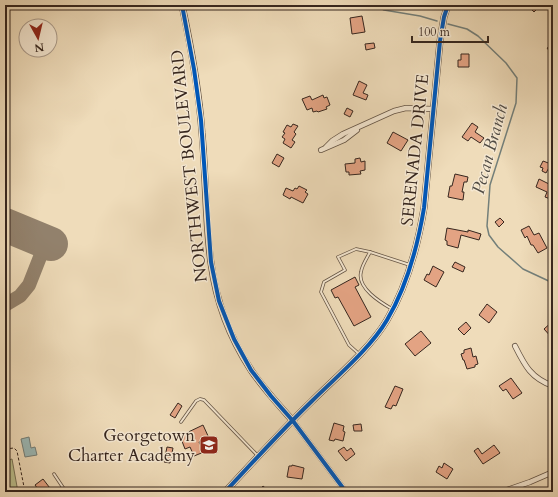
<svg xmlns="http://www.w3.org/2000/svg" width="558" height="497" font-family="Cardo,serif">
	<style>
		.green { fill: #bcbf8d; stroke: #797256 }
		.water { fill: #9cbab8; stroke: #737f7a }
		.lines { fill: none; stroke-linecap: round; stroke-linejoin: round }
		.stream { stroke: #737f7a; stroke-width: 1.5 }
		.taxiway { stroke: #92816c; stroke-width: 14 }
		.runway { stroke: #92816c; stroke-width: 34 }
		.building { fill: #e3a383; stroke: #36261e }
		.service-casing { stroke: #645445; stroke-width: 3.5 }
		.minor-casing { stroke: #645445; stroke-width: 6 }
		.tertiary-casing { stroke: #645445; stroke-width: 7 }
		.path { stroke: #36261e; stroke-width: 1; stroke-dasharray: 3 2; stroke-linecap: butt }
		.service { stroke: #f5e8d2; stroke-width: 2 }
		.minor { stroke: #f5e8d2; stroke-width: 4.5 }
		.tertiary { stroke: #f5e8d2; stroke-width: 5.5 }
		.cycleway-casing { stroke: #f5e8d2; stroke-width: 6 }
		.cycleway { stroke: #0057b8; stroke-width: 4 }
		.labels { text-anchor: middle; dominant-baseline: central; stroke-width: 3; stroke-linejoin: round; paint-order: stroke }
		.street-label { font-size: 17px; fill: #36261e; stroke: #f5e8d2 }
		.poi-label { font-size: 17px; fill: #36261e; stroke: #f5e8d2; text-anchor: end }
		.water-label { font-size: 18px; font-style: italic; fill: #504b44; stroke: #f5e8d2 }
	</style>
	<rect width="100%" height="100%" fill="#efdcba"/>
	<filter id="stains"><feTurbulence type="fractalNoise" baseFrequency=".005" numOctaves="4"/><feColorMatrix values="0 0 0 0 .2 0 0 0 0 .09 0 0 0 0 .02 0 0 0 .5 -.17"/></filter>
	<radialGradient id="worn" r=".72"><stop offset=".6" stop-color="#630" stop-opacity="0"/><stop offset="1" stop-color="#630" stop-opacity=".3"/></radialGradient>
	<!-- green -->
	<path class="green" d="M12 459 18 492H5V461Z"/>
	<!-- water -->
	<path class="water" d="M29 437 31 448 35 447 37 455 25 457 21 439Z"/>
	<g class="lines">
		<!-- stream -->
		<g class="stream">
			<path d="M375 5 384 10 420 16 437 21"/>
			<path d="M448 24 467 29 478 36 506 63 517 78 516 103 490 185 487 226 489 235 498 247 523 269 553 283"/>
		</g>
		<!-- taxiway -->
		<path class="taxiway" d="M5 305 20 296 29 285 42 252 40 239"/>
		<!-- runway -->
		<path class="runway" d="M5 225 51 244"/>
	</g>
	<!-- building -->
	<g class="building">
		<path d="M527 5H541L534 12Z"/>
		<path d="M362 16 365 32 352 34 350 18Z"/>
		<path d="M374 43 375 48 366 50 365 44Z"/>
		<path d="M553 45V56L547 48Z"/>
		<path d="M461 54H469V67H458V60H461Z"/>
		<path d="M359 81 367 85 363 93 368 95 366 100 353 95Z"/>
		<path d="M323 95 324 98 327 97 330 105 326 107 327 109 318 112 317 111 313 112 312 108 307 110 302 99 310 96 312 100Z"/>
		<path d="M347 108 353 111 350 117 344 114Z"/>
		<path d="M472 123 478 127 475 132 484 138 480 143 471 137 468 141 462 137Z"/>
		<path d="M293 124 298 126 294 132 296 134 292 140 295 142 291 148 283 143 285 139 282 137 285 133 283 132 287 125 291 127Z"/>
		<path d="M393 132 408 140 401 151 387 143Z"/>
		<path d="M277 154 284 158 279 167 272 163Z"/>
		<path d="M360 158 361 162 365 161V170L360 171 361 174 349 175V172H346L345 164 355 163V159Z"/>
		<path d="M543 161 551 164 546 173 542 171 543 168 540 167Z"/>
		<path d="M455 174 468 177 467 182H464L462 192H464L463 200 448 197 450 186H452Z"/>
		<path d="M539 179 553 186V200L545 197 547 192 536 187Z"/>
		<path d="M299 186 307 190 305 192 308 194 303 203 291 197 290 199 283 195 286 188 293 191 295 188 297 189Z"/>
		<path d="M500 218 504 222 499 227 495 222Z"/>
		<path d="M529 226 534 235 539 233 547 248 538 253 533 245H531L527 236 525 238 521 230Z"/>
		<path d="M447 228 468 232V230L481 234 479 240 461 235 458 248 447 245V241L445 240Z"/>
		<path d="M455 262 465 267 463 272 452 267Z"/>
		<path d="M433 266 444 272 436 287 424 280 427 274 429 275Z"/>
		<path d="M355 277 359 285 355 287 371 317 354 326 338 297 335 298 331 290Z"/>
		<path d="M487 304 497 312 489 323 479 315Z"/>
		<path d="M553 321V339L544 329Z"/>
		<path d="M466 322 471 328 464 335 458 329Z"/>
		<path d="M421 331 431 343 415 356 405 344Z"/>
		<path d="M471 348 473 357 476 356 478 364 475 365V367L467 369 464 360H463L461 354 464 353V350Z"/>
		<path d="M511 378 522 393 513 399 506 389 503 391 499 386Z"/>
		<path d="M395 386 403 389 396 406 393 405 391 409 385 407Z"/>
		<path d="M178 403 182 406 175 418 170 415Z"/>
		<path d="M334 423 344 426 343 431 345 432 343 441 335 439 334 441 329 440Z"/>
		<path d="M361 424 362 431H354L353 425Z"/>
		<path d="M203 425 209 438 199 442 204 452 194 456 190 447 185 449 180 436Z"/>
		<path d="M494 445 500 453 483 464 474 451 478 448 482 454Z"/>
		<path d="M167 447 173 448 170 463 164 462Z"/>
		<path d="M344 447 347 451 351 448 355 454 346 461 338 451Z"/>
		<path d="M444 463 453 469 447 479 436 472 439 466 442 468Z"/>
		<path d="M292 465 304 468 302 479 287 477 289 466H292Z"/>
		<path d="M43 479 53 492H40L35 485Z"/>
		<path d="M263 486 270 492H257Z"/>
	</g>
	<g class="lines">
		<!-- service casing -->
		<g class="service-casing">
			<g id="service">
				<path d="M392 309C380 302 357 288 361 272 362 265 367 258 370 252L410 265"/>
				<path d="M359 354 349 345 321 292 324 282 345 270 338 257 356 249 370 252"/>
				<path d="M181 422 196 401 200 399 204 400 258 456"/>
				<path d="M54 474 66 492"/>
			</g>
		</g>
		<!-- minor casing -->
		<g class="minor-casing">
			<g id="minor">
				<path d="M326 147 332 141 343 134 394 111 406 108 433 109"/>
				<path d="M321 150 344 140 357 130"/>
				<path d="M515 346C525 366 531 378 553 386"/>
				<path d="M293 421 346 492"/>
				<path d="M501 492 530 482 553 472"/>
			</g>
		</g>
		<!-- tertiary casing -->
		<g class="tertiary-casing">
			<g id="tertiary">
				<path d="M182 5C191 47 199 90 202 133 206 176 205 220 211 263 216 301 230 338 251 370 263 388 278 404 293 421"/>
				<path d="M225 492C253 462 281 431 311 402 335 378 370 349 387 320 406 288 418 244 424 208L440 41 444 17 448 5"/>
			</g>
		</g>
		<!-- path -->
		<path class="path" d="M5 449 14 448 17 451 25 492"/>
		<!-- service -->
		<use href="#service" class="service"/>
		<!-- minor -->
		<use href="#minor" class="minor"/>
		<!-- tertiary -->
		<use href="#tertiary" class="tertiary"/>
		<!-- cycleway casing -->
		<g class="cycleway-casing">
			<g id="cycleway">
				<path d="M182 5 194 69 201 120 211 262 219 301 234 339 251 370 271 396 293 421 346 492"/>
				<path d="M225 492C253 462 281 431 311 402 335 378 370 349 387 320 406 288 418 244 424 208L440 41 444 17 448 5"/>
			</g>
		</g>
		<!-- cycleway -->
		<use href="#cycleway" class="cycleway"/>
	</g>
	<!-- icons -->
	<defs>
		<g id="school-square" transform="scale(1)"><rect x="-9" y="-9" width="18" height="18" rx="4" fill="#8f2418" stroke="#f5e8d2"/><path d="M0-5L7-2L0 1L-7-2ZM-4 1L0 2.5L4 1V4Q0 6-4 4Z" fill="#fff"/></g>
	</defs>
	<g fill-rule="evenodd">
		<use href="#school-square" x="209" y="445"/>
	</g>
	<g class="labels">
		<!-- street labels -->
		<g class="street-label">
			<text transform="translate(415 150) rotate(-84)">SERENADA DRIVE</text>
			<text transform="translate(189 166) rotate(-96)">NORTHWEST BOULEVARD</text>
		</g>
		<!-- poi labels -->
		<g class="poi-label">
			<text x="195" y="435">Georgetown<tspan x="195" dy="20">Charter Academy</tspan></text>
		</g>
		<!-- water labels -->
		<g class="water-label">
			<text transform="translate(490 149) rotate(-75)">Pecan Branch</text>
		</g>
	</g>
	<!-- margin -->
	<rect width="558" height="497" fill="none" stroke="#efdcba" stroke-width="20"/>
	<rect x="6" y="6" width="546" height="485" fill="none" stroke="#36261e" stroke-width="2"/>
	<rect x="10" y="10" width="538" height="477" fill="none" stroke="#36261e"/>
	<!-- north arrow -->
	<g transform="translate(38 38) rotate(172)"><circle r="19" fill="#f5e8d2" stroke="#a99a8a"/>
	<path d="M0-3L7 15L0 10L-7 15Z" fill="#8f2418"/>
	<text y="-6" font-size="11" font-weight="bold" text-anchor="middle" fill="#36261e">N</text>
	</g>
	<!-- scale -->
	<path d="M412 36v6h76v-6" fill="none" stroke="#36261e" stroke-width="2"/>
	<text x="418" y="36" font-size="12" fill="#36261e" stroke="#f5e8d2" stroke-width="3" paint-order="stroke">100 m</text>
	<rect width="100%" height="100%" filter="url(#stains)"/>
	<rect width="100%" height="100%" fill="url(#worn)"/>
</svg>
